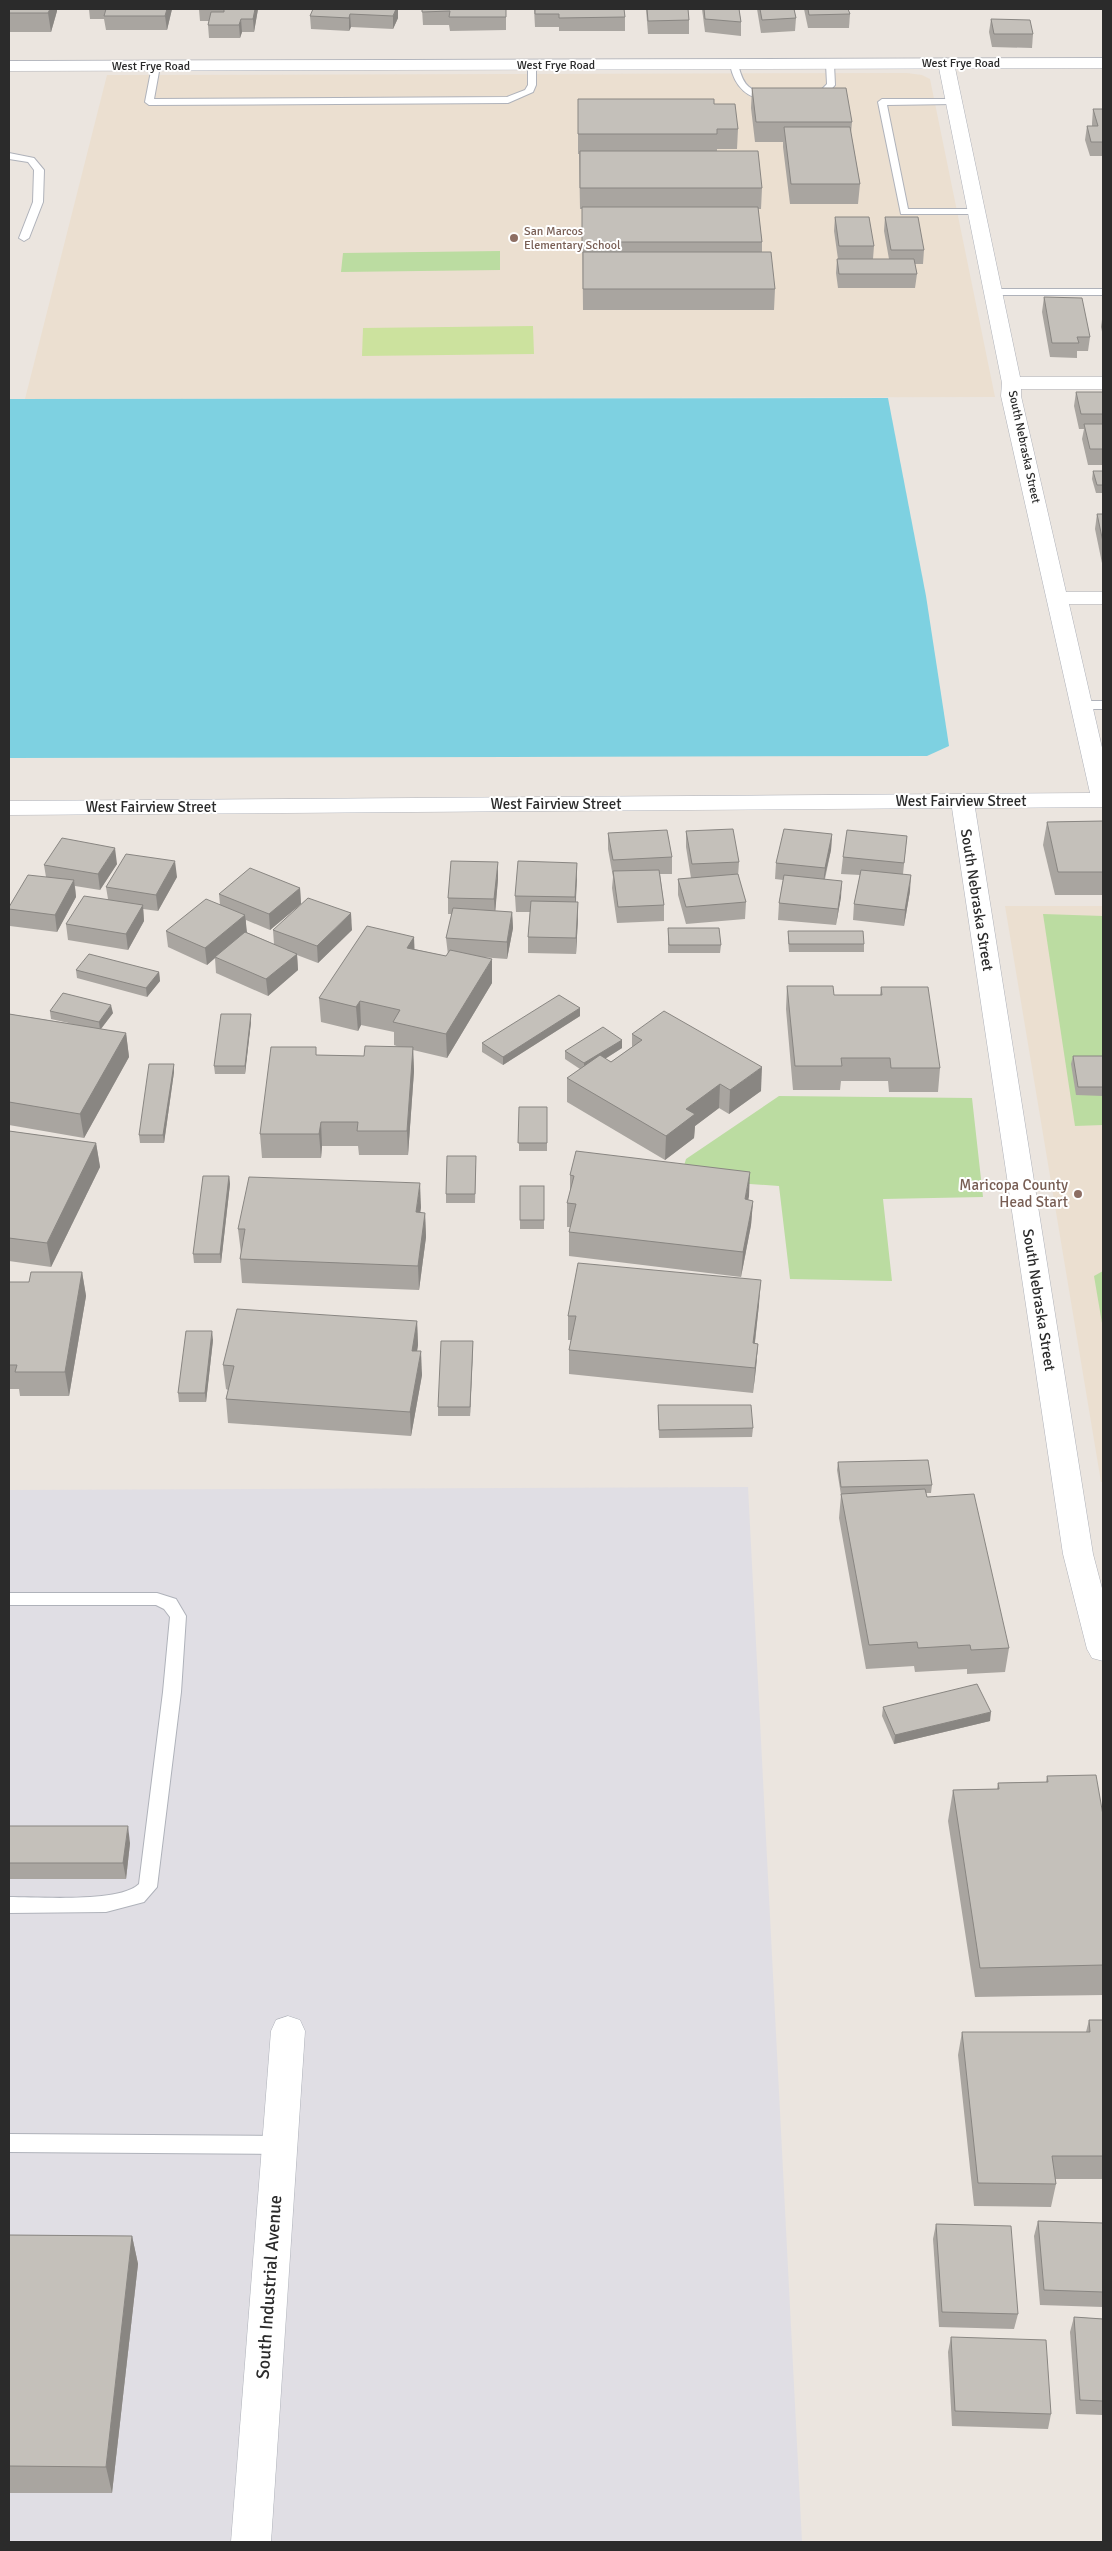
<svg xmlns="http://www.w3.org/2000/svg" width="1112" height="2551" font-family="Signika,sans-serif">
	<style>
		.industrial { fill: #e0dee4 }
		.education { fill: #ebdfd0 }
		.green { fill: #bbdca1 }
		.pitch { fill: #cce29e }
		.water { fill: #7ed1e1 }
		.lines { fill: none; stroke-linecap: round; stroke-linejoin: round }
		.lane-casing { stroke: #afb2ba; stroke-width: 2 }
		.street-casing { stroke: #afb2ba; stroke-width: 1 }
		.secondary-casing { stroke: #afb2ba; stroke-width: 1 }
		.lane { fill: #fff; fill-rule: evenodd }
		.street { fill: #fff; fill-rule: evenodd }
		.secondary { fill: #fff; fill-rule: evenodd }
		.wall { fill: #a9a5a0 }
		.shaded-wall { fill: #898682 }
		.building { fill: #c4c0ba; stroke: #898682 }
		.education-dot { fill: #8d6e63; stroke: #fff; stroke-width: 2 }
		.labels { text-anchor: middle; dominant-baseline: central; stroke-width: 4; stroke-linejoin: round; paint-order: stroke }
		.far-street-label { font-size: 12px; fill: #2b2b2b; stroke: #fff }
		.far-education-label { font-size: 12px; fill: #785e54; stroke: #fff; text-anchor: start }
		.street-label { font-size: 15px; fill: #2b2b2b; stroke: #fff }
		.education-label { font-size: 15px; fill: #785e54; stroke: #fff; text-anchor: end }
		.near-street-label { font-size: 18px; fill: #2b2b2b; stroke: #fff }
	</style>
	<rect width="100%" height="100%" fill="#ebe5df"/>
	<!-- industrial -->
	<path class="industrial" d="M748 1487 802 2542H9V1490Z"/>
	<!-- education -->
	<g class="education">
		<path d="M907 73 922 75 930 79 995 397 25 399 107 75Z"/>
		<path d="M1005 906H1103V1482H1101Z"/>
	</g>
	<!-- green -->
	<g class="green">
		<path d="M500 251V270L341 272 343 253Z"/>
		<path d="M1043 914 1103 916V1125L1075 1126Z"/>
		<path d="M779 1096 972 1098 983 1197 883 1199 892 1281 790 1279 779 1186 680 1179 686 1159Z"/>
		<path d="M1103 1271V1329L1094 1276Z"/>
	</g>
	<!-- pitch -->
	<path class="pitch" d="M533 326 534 354 362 356 363 328Z"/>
	<!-- water -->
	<path class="water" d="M888 398 926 596 949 746 927 756 9 758V399Z"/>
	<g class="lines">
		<!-- lane casing -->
		<g class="lane-casing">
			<g id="lane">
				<path d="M734 61 738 64C744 89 750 90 773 95V99C748 102 734 86 730 64Z"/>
				<path d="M830 61 834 64 835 85 827 94 808 98V94L821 90 827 84 826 64Z"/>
				<path d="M532 62 536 65V85L533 92 508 103 149 105 145 102 152 66 156 63 160 66 154 99 507 97 525 90 528 85V65Z"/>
				<path d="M882 99H957V103L954 104 887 105 908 209H977L980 210V214H901L878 102Z"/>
				<path d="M9 153 34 158 44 170 43 202 29 238 24 241 19 238 33 202 34 170 28 162 9 159Z"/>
				<path d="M1103 289V295H993L988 292 993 289Z"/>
				<path d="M1103 701V709H1082L1076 705 1082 701Z"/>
				<path d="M9 1593H157L176 1599 186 1616 181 1692 157 1887 144 1902 106 1912 9 1913V1897C38 1897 120 1903 139 1884L163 1692 170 1617 164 1609 156 1605H9Z"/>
				<path d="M9 2134 280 2136 287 2139 290 2145 287 2151 280 2154 9 2152Z"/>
			</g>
		</g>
		<!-- street casing -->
		<g class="street-casing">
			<g id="street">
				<path d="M946 58 954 63 1020 377H1103V389H1021V396L1066 592H1103V604H1069L1103 752V807L975 808 1093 1554 1103 1592V1661L1092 1658 1087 1649 1063 1554 952 808 9 815V801L1090 793 1001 396 1002 383 938 63Z"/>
				<path d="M288 2016 300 2020 305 2031 271 2542H231L271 2031 276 2020Z"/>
			</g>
		</g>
		<!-- secondary casing -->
		<g class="secondary-casing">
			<path id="secondary" d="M1103 58V68L9 71V61Z"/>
		</g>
		<!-- lane -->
		<use href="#lane" class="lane"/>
		<!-- street -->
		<use href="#street" class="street"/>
		<!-- secondary -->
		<use href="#secondary" class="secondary"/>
	</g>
	<!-- wall -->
	<g class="wall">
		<path d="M9 9H57V11L51 32H9Z"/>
		<path d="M89 9H172L167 30H106L104 19H90Z"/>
		<path d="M199 9H258L254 32H242L240 38H209L208 25 209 21H200Z"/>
		<path d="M398 9V18L393 29 351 27 349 31 311 29 310 16Z"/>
		<path d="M422 9H506V30L450 31 449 25H423Z"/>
		<path d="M534 9H624L625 17V31H559V27H535Z"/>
		<path d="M646 9H688L689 20V34H648Z"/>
		<path d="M702 9H739L741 22V36L705 32Z"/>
		<path d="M757 9H794L796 18 795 31 761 33Z"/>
		<path d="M804 9H848L850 14 849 28H808Z"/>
		<path d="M991 19 1033 34 1032 48 992 47 989 32Z"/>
		<path d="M752 88 852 122 851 133 860 184 858 204H790L783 147V142H755L751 108Z"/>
		<path d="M578 99 714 104 738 129 737 149H717V151L762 188 761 209H758L762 242V252L775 289 774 310H583L582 209H580L579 154H578Z"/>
		<path d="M1093 109H1103V156H1090L1085 140 1087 126H1092V123Z"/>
		<path d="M835 217 874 246 873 259H889L884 231 885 217 924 250 923 264H915L917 274 915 288H838L836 273 837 259H838L834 231Z"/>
		<path d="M1044 297 1090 337 1088 351H1077V358L1050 357 1042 312Z"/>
		<path d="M1103 312V336L1101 327Z"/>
		<path d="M1076 392H1103V465H1088L1082 439 1084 429H1079L1074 406Z"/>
		<path d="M1093 471H1103V493H1096L1092 479Z"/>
		<path d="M1097 514H1103V568L1095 529Z"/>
		<path d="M1103 821V895H1055L1043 845 1047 822Z"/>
		<path d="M686 831 739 862 738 876 746 902 745 919 686 924 678 895V879L691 878 686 847Z"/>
		<path d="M608 833 672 857V874H660L664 905V921L617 923 612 888 613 877 608 849Z"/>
		<path d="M832 834 831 850 825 879 841 897 836 925 778 920 779 903 783 880 775 879 776 863Z"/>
		<path d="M907 836 903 874 910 891 904 926 853 920 854 904 860 875 841 874 843 857Z"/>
		<path d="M577 863 576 902H578V918L576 954 528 953V937L530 912H516L515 896Z"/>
		<path d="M117 864 100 890 75 886 76 897 57 932 10 926 9 916V907L46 877 44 865Z"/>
		<path d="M177 877 158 911 143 909 144 921 128 950 68 940 66 924 108 899 106 887Z"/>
		<path d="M498 879 495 911 512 912 513 928 507 959 480 957 492 983 447 1058 413 1050 414 1071 408 1155H359L358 1146H322L321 1158H262L260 1134 317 1055 364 1056 399 1047 394 1045V1032L361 1025 358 1031 321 1022 319 998 414 937V949L446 956 448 955 446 938 452 914H448V898Z"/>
		<path d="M300 888 301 904 270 930 246 920V932L274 944 273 930H352L318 963 297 955 298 970 268 996 216 973 215 958 207 965 168 947 166 931 220 905 219 894Z"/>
		<path d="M668 928 721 945 720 953H668Z"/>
		<path d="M788 931 864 944V952H789L788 939Z"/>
		<path d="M76 970 159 972 160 981 147 997 77 978Z"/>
		<path d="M787 986 834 995H880L881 987 940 1068 938 1092H889L888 1081H841L840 1090H793L786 1009Z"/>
		<path d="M580 1008V1016L503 1065 482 1052V1043Z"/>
		<path d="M50 1011 113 1013 101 1029 126 1033 129 1057 84 1138 9 1125V1014L73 1024 51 1019Z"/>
		<path d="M251 1022 245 1074H215L214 1066Z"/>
		<path d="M632 1034 761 1091 729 1114 719 1108 695 1126 694 1138 665 1160 567 1102V1078L580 1069 565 1059V1051L622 1040V1048L605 1059 611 1062 632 1047Z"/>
		<path d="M1073 1056H1103V1096L1076 1095 1071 1064Z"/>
		<path d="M174 1064V1072L164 1143H140L139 1135Z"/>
		<rect x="519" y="1107" width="28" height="44"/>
		<path d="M9 1131 96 1143 100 1167 51 1267 9 1261Z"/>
		<path d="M476 1165 475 1203H446V1194Z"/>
		<path d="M570 1175 749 1196 748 1200 753 1201 751 1225 741 1277 569 1256V1232L570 1227H567V1203L570 1192Z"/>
		<path d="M229 1176 230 1184 221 1263H194L193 1254Z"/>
		<rect x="520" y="1186" width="24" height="43"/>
		<path d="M421 1207 420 1213H425L426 1237 419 1290 242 1283 240 1259 241 1253 238 1229Z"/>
		<path d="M82 1272 86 1296 69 1396H20L19 1389H9V1282H29Z"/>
		<path d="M759 1304 755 1343 758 1344 756 1368 753 1393 569 1374V1350L571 1340H568V1316Z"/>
		<path d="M417 1321 418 1345 417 1351 422 1375 411 1436 228 1423 226 1399 228 1390 226 1389 223 1365Z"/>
		<path d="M213 1340 206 1402H179L178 1393Z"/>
		<path d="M473 1341 470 1416H438V1407Z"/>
		<path d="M658 1405 753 1428 752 1437 659 1438Z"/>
		<path d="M838 1462 932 1485 931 1493H926L927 1497 1009 1648 1005 1672 967 1674V1669L915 1672 914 1666 866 1669 839 1518 841 1495 837 1470Z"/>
		<path d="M883 1707 990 1721 894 1744 882 1716Z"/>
		<path d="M1047 1776 1103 1815V1995L975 1997 948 1821 953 1790 997 1789 998 1783 1046 1782Z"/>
		<path d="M9 1826 130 1843 126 1879H9Z"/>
		<path d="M1089 2020H1103V2179H1055L1056 2184 1051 2207 974 2206 958 2055 962 2032H1086Z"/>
		<path d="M1038 2221 1103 2223V2307L1040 2305 1034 2236Z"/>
		<path d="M936 2224 1018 2314 1014 2329 939 2327 933 2239Z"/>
		<path d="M9 2235 132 2236 138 2264 112 2493H9Z"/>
		<path d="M1074 2317 1103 2319V2415L1076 2414 1070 2332Z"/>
		<path d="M951 2337 1051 2414 1048 2429 952 2426 948 2352Z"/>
	</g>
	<!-- shaded-wall -->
	<g class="shaded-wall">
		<path d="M50 9H57V11L51 32 48 13Z"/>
		<path d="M167 9H172L167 30 165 16Z"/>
		<path d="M255 9H258L254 32 253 19Z"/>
		<path d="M396 9H398V18L393 29V16Z"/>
		<path d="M350 14 351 27 349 31V18Z"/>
		<path d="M241 19 242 32 240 38 239 25Z"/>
		<path d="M832 834 831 850 823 884 825 868Z"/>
		<path d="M115 848 117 864 100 890 98 874Z"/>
		<path d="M175 861 177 877 158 911 156 895Z"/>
		<path d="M498 862V879L495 915 494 899Z"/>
		<path d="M577 863V879L575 914V897Z"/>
		<path d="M911 875 910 891 904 926 905 910Z"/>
		<path d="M74 880 76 897 57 932 55 915Z"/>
		<path d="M842 881 841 897 836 925 838 909Z"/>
		<path d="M300 888 301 904 270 930 269 914Z"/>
		<path d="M578 902V918L576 954V938Z"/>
		<path d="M143 905 144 921 128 950 126 934Z"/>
		<path d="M512 912 513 928 507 959V942Z"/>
		<path d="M351 913 352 930 318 963 317 946Z"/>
		<path d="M245 915 247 932 216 957H215V958L207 965 205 948Z"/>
		<path d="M414 937 415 960 407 948Z"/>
		<path d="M297 954 298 970 268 996 266 979Z"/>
		<path d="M492 959V983L447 1058 446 1034Z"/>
		<path d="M159 972 160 981 147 997 146 988Z"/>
		<path d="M360 1001 361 1025 358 1031 356 1007Z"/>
		<path d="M111 1005 113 1013 100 1030 99 1022Z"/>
		<path d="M580 1008V1016L503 1065V1057Z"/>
		<path d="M251 1014V1022L245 1074V1066Z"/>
		<path d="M126 1033 129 1057 84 1138 80 1114Z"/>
		<path d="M622 1040V1048L584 1072V1063Z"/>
		<path d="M413 1047 414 1071 408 1155 407 1131Z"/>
		<path d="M174 1064V1072L164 1143 163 1135Z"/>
		<path d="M762 1067 761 1091 729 1114 730 1090Z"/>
		<path d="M720 1084 719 1108 695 1126 694 1138 665 1160 666 1136 686 1109Z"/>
		<path d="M321 1122 322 1146 321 1158 319 1134Z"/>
		<path d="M96 1143 100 1167 51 1267 47 1243Z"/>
		<path d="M750 1172 749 1196 743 1223 745 1199Z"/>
		<path d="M229 1176 230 1184 221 1263 220 1254Z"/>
		<path d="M420 1183 421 1207 417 1236 416 1212Z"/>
		<path d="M753 1201 751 1225 741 1277 743 1252Z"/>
		<path d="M425 1213 426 1237 419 1290 418 1266Z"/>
		<path d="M82 1272 86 1296 69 1396 65 1372Z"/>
		<path d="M761 1280 759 1304 752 1367 753 1343Z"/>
		<path d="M417 1321 418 1345 413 1375 412 1351Z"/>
		<path d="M212 1331 213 1340 206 1402 205 1393Z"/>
		<path d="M473 1341V1349L470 1416V1407Z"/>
		<path d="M758 1344 756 1368 753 1393 755 1368Z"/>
		<path d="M421 1351 422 1375 411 1436 410 1412Z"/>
		<path d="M991 1712 990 1721 894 1744 895 1735Z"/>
		<path d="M128 1826 130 1843 126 1879 123 1863Z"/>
		<path d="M132 2236 138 2264 112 2493 106 2467Z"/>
	</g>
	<!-- building -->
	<g class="building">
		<path d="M9 9H50L48 13H9Z"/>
		<path d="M106 9H167L165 16H104Z"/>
		<path d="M224 9H255L253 19H241L239 25H208L211 12H224Z"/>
		<path d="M313 9H396L393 16 350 14 349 18 310 16Z"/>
		<path d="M422 9H506V17H449L450 11 422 12Z"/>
		<path d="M535 9H624L625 17 559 18V14H535Z"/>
		<path d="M647 9H688L689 20 648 21Z"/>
		<path d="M704 9H739L741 22 705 19Z"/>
		<path d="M760 9H794L796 18 762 20Z"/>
		<path d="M808 9H848L850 14 809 15Z"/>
		<path d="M991 19 1030 20 1033 34H994Z"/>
		<path d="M752 88H846L852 122H756Z"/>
		<path d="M578 99H714V104H735L738 129H717V134H578Z"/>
		<path d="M1093 109H1103V142H1091L1087 126H1098Z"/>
		<path d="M784 127H850L860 184H791Z"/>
		<path d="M580 151H758L762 188H580Z"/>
		<path d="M582 207H758L762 242H582Z"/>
		<path d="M835 217H869L874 246H839Z"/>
		<path d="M885 217H918L924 250H891Z"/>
		<path d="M583 252H771L775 289H583Z"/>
		<path d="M837 259H914L917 274H839Z"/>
		<path d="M1044 297 1082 298 1090 337H1077L1079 343H1052Z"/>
		<path d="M1076 392H1103V414H1081Z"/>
		<path d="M1084 424H1103V449H1090Z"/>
		<path d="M1093 471H1103V485H1097Z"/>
		<path d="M1097 514H1103V542Z"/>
		<path d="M1103 821V872H1058L1047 822Z"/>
		<path d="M733 829 739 862 692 864 686 831Z"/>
		<path d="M784 829 832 834 825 868 776 863Z"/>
		<path d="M667 830 672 857 613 860 608 833Z"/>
		<path d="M847 830 907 836 904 863 843 857Z"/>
		<path d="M62 838 115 848 98 874 44 865Z"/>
		<path d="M126 854 175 861 156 895 106 887Z"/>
		<path d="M451 861 498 862 494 899 448 898Z"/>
		<path d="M518 861 577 863 575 897 515 896Z"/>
		<path d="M250 868 300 888 269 914 219 894Z"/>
		<path d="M659 870 664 905 618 907 613 871Z"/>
		<path d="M861 870 911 875 905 910 854 904Z"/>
		<path d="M738 874 746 902 686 907 678 879Z"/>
		<path d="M28 875 74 880 55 915 9 909V907Z"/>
		<path d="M784 875 842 881 838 909 779 903Z"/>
		<path d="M84 896 143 905 126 934 66 924Z"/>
		<path d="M308 898 351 913 317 946 273 930Z"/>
		<path d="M206 899 245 915 205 948 166 931Z"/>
		<path d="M531 901 578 902 576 938 528 937Z"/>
		<path d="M453 908 512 912 507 942 446 938Z"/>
		<path d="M367 926 414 937 407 948 446 956 450 950 492 959 446 1034 393 1022 400 1010 360 1001 356 1007 319 998Z"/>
		<path d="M668 928H719L721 945H669Z"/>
		<path d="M788 931H863L864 944H789Z"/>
		<path d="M245 932 297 954 266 979 215 957Z"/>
		<path d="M89 954 159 972 146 988 76 970Z"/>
		<path d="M787 986H833L834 995H882L881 987H928L940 1068H891L890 1058H841L842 1066H795Z"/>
		<path d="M63 993 111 1005 99 1022 50 1011Z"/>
		<path d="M559 995 580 1008 503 1057 482 1043Z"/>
		<path d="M664 1011 762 1067 730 1090 720 1084 686 1109 695 1114 666 1136 567 1078 600 1055 611 1062 642 1040 632 1034Z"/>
		<path d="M9 1014 126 1033 80 1114 9 1102Z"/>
		<path d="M221 1014H251L245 1066H214Z"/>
		<path d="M603 1027 622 1040 584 1063 565 1051Z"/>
		<path d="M365 1046 413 1047 407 1131H357L358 1122H321L319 1134H260L271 1047H316V1055L364 1056Z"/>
		<path d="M1073 1056H1103V1087H1078Z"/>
		<path d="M149 1064H174L163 1135H139Z"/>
		<path d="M519 1107H547V1143H518Z"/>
		<path d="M9 1131 96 1143 47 1243 9 1238Z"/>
		<path d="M576 1151 750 1172 745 1199 753 1201 743 1252 569 1232 576 1204 567 1203 574 1176 570 1175Z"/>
		<path d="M447 1156H476L475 1194H446Z"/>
		<path d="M203 1176H229L220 1254H193Z"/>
		<path d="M249 1177 420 1183 416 1212 425 1213 418 1266 240 1259 245 1229H238Z"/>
		<rect x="520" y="1186" width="24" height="34"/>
		<path d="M578 1263 761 1280 753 1343 758 1344 755 1368 569 1350 576 1316H568Z"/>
		<path d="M31 1272H82L65 1372H15L17 1365H9V1282H29Z"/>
		<path d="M237 1309 417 1321 412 1351H421L410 1412 226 1399 234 1366 223 1365Z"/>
		<path d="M186 1331H212L205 1393H178Z"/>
		<path d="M441 1341H473L470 1407H438Z"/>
		<path d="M658 1405H751L753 1428 659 1430Z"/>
		<path d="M928 1460 932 1485 841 1487 838 1462Z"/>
		<path d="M925 1489 927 1497 974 1494 1009 1648 971 1650 970 1645 918 1648 917 1642 869 1645 841 1494Z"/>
		<path d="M977 1684 991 1712 895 1735 883 1707Z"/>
		<path d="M1096 1775 1103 1815V1965L980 1968 953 1790 999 1789 998 1783 1048 1782 1047 1776Z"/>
		<path d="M9 1826H128L123 1863H9Z"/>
		<path d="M1089 2020H1103V2156H1052L1056 2184 978 2183 962 2032H1090Z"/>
		<path d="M1038 2221 1103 2223V2292L1044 2290Z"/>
		<path d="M936 2224 1011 2226 1018 2314 942 2312Z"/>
		<path d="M9 2235 132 2236 106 2467 9 2466Z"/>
		<path d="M1074 2317 1103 2319V2401L1080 2400Z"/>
		<path d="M951 2337 1046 2340 1051 2414 955 2411Z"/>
	</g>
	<!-- markers -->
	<g class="education-dot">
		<circle cx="514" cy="238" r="5"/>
		<circle cx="1078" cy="1194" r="5"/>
	</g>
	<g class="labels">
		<!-- far-street labels -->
		<g class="far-street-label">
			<text x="961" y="63">West Frye Road</text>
			<text x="556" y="65">West Frye Road</text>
			<text x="151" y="66">West Frye Road</text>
			<text transform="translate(1024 447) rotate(78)">South Nebraska Street</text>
		</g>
		<!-- far-education labels -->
		<g class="far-education-label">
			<text x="524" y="231">San Marcos<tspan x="524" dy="14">Elementary School</tspan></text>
		</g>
		<!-- street labels -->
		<g class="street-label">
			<text x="961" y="801">West Fairview Street</text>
			<text x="556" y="804">West Fairview Street</text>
			<text x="151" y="807">West Fairview Street</text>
			<text transform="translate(977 900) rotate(81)">South Nebraska Street</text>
			<text transform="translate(1039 1300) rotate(81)">South Nebraska Street</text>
		</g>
		<!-- education labels -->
		<g class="education-label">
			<text x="1068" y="1185">Maricopa County<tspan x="1068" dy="17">Head Start</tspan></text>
		</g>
		<!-- near-street labels -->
		<g class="near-street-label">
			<text transform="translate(269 2287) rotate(-86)">South Industrial Avenue</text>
		</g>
	</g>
	<!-- border -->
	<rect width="1112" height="2551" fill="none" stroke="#2b2b2b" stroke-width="20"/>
</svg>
